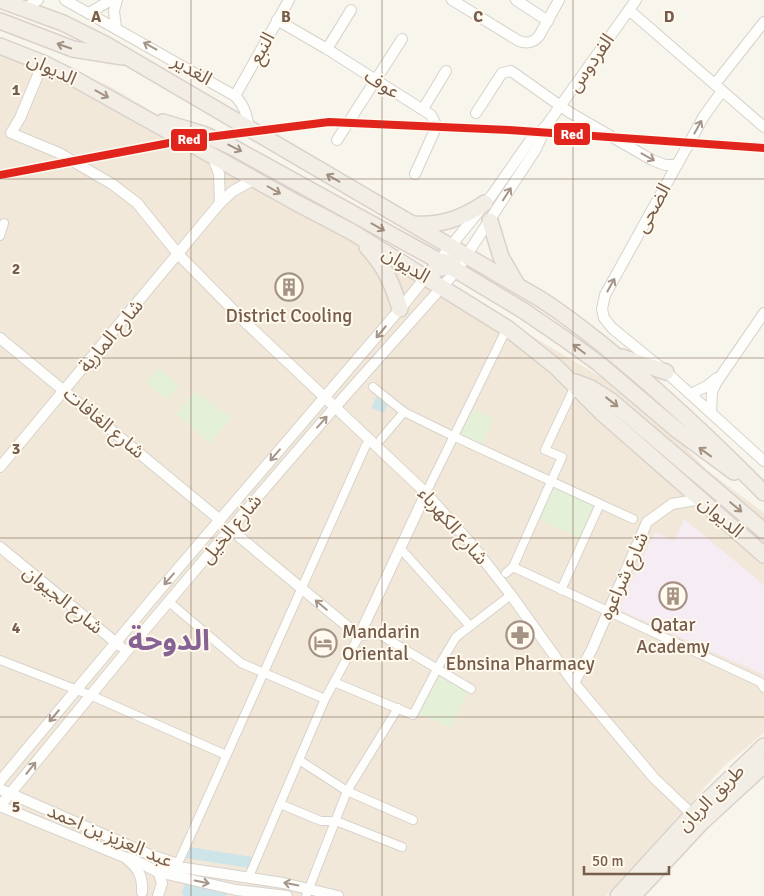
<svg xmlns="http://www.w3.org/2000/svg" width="764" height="896" font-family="Signika,'Noto Sans Arabic',sans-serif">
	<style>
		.residential { fill: #f1e8da }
		.education { fill: #f5ecf4 }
		.green { fill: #e4f0d7 }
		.water { fill: #cde5e9 }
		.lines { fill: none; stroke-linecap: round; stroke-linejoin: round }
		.pedestrian-casing { stroke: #d7d2cb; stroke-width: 10 }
		.minor-casing { stroke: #d7d2cb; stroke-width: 12 }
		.primary-casing { stroke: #d9d1ca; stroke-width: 18 }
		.pedestrian { stroke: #fefefc; stroke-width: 8 }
		.minor { stroke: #fefefc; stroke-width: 10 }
		.primary { stroke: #f2eee6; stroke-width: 15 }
		.metro-1-casing { stroke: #fff9ee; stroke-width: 11 }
		.metro-1 { stroke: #e2251c; stroke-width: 8 }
		.oneway { stroke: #a29081 }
		.oneway2 { stroke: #a69589 }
		.grid { fill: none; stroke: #775d4b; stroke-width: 1; stroke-opacity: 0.55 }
		.labels { text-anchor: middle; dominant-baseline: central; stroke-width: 4; stroke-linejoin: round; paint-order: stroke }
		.street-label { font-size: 19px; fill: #775d4b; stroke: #fff9ee }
		.poi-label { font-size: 19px; fill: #775d4b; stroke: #fff9ee }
		.town-label { font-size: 29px; font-weight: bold; fill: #866393; stroke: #fff9ee }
		.grid-label { font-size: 16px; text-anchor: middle; font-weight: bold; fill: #775d4b; stroke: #fff9ee; stroke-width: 4; stroke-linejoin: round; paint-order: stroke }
		.line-badge { stroke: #fff9ee; stroke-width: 2 }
		.badge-label { font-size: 14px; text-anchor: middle; font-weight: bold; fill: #fff }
	</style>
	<rect width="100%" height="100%" fill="#f8f5ed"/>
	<!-- residential -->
	<path class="residential" d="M0 37 109 86 601 377 680 442 707 470 764 513V733L725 765 606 896H0Z"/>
	<!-- education -->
	<path class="education" d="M684 519 764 585V675L618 609 655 532 674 541Z"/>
	<!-- green -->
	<g class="green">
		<path d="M159 368 179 385 167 400 146 382Z"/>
		<path d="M195 391 232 418 210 443 176 414Z"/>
		<path d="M467 407 494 419 480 449 453 436Z"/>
		<path d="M551 482 600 504 584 540 536 518Z"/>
		<path d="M438 675 468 692 451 728 419 714Z"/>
	</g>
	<!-- water -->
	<g class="water">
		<path d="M377 396 389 401 384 413 371 408Z"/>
		<path d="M190 847 253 857 249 868 185 858Z"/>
		<path d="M185 884 228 891 226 896H185L181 894Z"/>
	</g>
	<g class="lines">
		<!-- pedestrian casing -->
		<g class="pedestrian-casing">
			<g id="pedestrian">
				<path d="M0 236 4 223"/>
				<path d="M373 387 404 412 453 436 633 519"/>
				<path d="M381 439 404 412"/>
				<path d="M426 493 507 328"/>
				<path d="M400 548 470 626"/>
				<path d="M513 567 760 682 764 688"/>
				<path d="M506 573 513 567 562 457 545 450 575 386"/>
				<path d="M561 590 600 504"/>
				<path d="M169 602 241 663 325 699"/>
				<path d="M0 660 90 695 226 755"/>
				<path d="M334 682 413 715 437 669 456 637 511 595"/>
				<path d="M299 760 347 791 413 820"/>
				<path d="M280 804 321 821H336L402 847"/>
				<path d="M180 859 366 445"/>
				<path d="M250 874 325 699 359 636 379 634 471 689"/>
				<path d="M306 896 347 791 398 708"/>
			</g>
		</g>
		<!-- minor casing -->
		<g class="minor-casing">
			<g id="minor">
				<path d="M65 0 235 96C245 106 247 116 249 129"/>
				<path d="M452 0 519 41C527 44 533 43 539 36L559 0"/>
				<path d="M516 0 548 21"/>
				<path d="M24 9 38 0"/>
				<path d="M629 10 764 127"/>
				<path d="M89 13 111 0"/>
				<path d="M277 20 327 49 431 115 436 125 434 132 415 174"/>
				<path d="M116 28 114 11 117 0"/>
				<path d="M327 49 351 10"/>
				<path d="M43 63 20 118 11 133 59 153 112 184 137 203 178 254 245 322 426 493 473 546 511 595 574 683 654 778 697 819"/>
				<path d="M715 84 764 22"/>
				<path d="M722 91 704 116 631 248 605 295 602 309 604 318 612 328 666 372 764 461"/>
				<path d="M235 96 289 0"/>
				<path d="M423 109 446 71"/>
				<path d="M476 113 502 73 511 71 569 112 652 160 665 165H677"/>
				<path d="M337 140 402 39"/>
				<path d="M212 155 219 174 220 203"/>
				<path d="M0 338 220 520"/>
				<path d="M691 394 707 386 717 378"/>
				<path d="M711 412 712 392 716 383 764 313"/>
				<path d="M0 467 220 203 233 191 255 179"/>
				<path d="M230 529 359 636 426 493"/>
				<path d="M0 547 120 646"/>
				<path d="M574 683 592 649 647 522 672 504 701 499"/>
				<path d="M0 781 158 592 400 309 492 195 529 142 546 126 636 0"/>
				<path d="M0 789 148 854 178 864"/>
				<path d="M0 806 127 651 230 529 336 406 457 270 536 149 546 127"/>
				<path d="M0 806 124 857 132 859 158 872"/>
				<path d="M128 860C139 869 143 878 142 892"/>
				<path d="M157 868 162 883 158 896"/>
				<path d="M287 896 236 890 158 872 166 868H185L283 883 338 896"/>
			</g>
		</g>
		<!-- primary casing -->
		<g class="primary-casing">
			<g id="primary">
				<path d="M0 0 63 23 105 44 542 300C583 327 619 358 656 390 693 423 729 457 764 493"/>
				<path d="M0 21 73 49 123 57"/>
				<path d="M0 46 43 63 75 79 295 202 352 232 507 328 555 366 601 412 764 555"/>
				<path d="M163 122 203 134 232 147 439 261 453 263"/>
				<path d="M490 221 501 257 516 283"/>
				<path d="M414 224C442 226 462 218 485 203"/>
				<path d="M367 247C386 268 392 283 400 309"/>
				<path d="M425 277 439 268 451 267 524 311 565 339 598 363 677 430 734 472"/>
				<path d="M622 357 666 372"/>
				<path d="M575 382 591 388 610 400 764 531"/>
				<path d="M618 896 692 815 764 746"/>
				<path d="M633 896 701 823 764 765"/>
			</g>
		</g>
		<!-- pedestrian -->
		<use href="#pedestrian" class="pedestrian"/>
		<!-- minor -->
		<use href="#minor" class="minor"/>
		<!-- primary -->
		<use href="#primary" class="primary"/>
		<!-- metro-1 casing -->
		<g class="metro-1-casing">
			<path id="metro-1" d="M0 175 185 140 329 122 509 130 764 148"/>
		</g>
		<!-- metro-1 -->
		<use href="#metro-1" class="metro-1"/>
	</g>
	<!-- one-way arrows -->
	<defs><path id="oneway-shaft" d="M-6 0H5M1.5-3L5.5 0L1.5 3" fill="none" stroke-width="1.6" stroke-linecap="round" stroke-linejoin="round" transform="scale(1.25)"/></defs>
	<g class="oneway">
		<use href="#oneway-shaft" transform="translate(64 46) rotate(-161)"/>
		<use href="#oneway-shaft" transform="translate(102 94) rotate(29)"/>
		<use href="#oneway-shaft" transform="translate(235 148) rotate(27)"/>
		<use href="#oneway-shaft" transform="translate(333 178) rotate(-150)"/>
		<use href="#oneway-shaft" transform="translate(274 190) rotate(30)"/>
		<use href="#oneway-shaft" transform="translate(378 227) rotate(29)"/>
		<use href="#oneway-shaft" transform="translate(579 349) rotate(-143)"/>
		<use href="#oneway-shaft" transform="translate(612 402) rotate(38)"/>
		<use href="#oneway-shaft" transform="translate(705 452) rotate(-144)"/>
		<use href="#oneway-shaft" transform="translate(736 507) rotate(40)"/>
	</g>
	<g class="oneway2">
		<use href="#oneway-shaft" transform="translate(150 46) rotate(-151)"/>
		<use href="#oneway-shaft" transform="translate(698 127) rotate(-61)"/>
		<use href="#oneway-shaft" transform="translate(648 157) rotate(29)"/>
		<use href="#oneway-shaft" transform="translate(507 194) rotate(-57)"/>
		<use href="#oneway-shaft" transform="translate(611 285) rotate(-61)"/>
		<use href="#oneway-shaft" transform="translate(381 332) rotate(130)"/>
		<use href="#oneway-shaft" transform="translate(322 422) rotate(-49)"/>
		<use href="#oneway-shaft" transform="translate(275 455) rotate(131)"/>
		<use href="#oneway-shaft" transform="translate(169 579) rotate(131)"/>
		<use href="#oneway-shaft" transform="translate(321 605) rotate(-140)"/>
		<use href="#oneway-shaft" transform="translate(54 716) rotate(130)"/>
		<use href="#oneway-shaft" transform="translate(31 768) rotate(-51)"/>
		<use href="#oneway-shaft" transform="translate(202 882) rotate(12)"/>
		<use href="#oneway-shaft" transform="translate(291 884) rotate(-169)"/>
	</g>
	<!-- grid -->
	<path class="grid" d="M191 0V896M382 0V896M573 0V896M0 179H764M0 358H764M0 538H764M0 717H764"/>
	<!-- icons -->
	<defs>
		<g id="building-ring" transform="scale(1.4375)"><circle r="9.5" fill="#fff9ee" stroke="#a49284" stroke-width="1.5"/><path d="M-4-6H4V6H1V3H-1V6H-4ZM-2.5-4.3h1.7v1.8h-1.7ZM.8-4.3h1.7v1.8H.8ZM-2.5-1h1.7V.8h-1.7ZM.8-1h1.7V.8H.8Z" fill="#a49284"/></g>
		<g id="pharmacy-ring" transform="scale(1.4375)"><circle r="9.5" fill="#fff9ee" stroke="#a49284" stroke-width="1.5"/><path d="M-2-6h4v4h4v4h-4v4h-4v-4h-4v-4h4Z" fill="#a49284"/></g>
		<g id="hotel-ring" transform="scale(1.4375)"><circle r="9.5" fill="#fff9ee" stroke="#a49284" stroke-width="1.5"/><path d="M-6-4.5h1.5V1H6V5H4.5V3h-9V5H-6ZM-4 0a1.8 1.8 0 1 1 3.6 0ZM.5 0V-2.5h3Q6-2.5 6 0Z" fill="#a49284"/></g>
	</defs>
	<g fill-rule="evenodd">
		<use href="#building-ring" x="289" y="287"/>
		<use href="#building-ring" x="673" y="596"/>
		<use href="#pharmacy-ring" x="520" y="635"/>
		<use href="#hotel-ring" x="323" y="643"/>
	</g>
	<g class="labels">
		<!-- street labels -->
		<g class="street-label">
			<text transform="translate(262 48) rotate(-61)">النبع</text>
			<text transform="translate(591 63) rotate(-55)">الفردوس</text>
			<text transform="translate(52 69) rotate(25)">الديوان</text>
			<text transform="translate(192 70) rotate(30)">الغدير</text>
			<text transform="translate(382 84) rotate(32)">عوف</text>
			<text transform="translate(653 208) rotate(-61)">الضحى</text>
			<text transform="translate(406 265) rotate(31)">الديوان</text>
			<text transform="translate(111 336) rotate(-50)">شارع المارية</text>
			<text transform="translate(104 423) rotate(40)">شارع الغافات</text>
			<text transform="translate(721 517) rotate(41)">الديوان</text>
			<text transform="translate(453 526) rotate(49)">شارع الكهرباء</text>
			<text transform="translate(231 529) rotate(-50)">شارع الخيل</text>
			<text transform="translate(624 576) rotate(-66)">شارع شراعوه</text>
			<text transform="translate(63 600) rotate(39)">شارع الجيوان</text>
			<text transform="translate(711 798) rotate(-45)">طريق الريان</text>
			<text transform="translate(110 836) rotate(23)">عبد العزيز بن احمد</text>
		</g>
		<!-- poi labels -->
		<g class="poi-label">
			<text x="289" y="316">District Cooling</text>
			<text x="673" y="625">Qatar<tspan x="673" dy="22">Academy</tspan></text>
			<text x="342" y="632" text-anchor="start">Mandarin<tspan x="342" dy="22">Oriental</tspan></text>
			<text x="520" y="664">Ebnsina Pharmacy</text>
		</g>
		<!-- town labels -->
		<g class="town-label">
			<text x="169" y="640">الدوحة</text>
		</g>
	</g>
	<g class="grid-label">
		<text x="96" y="22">A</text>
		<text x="286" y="22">B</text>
		<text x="478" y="22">C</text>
		<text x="669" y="22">D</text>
		<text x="16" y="95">1</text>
		<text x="16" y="274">2</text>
		<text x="16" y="454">3</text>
		<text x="16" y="633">4</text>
		<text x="16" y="812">5</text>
	</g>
	<g class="line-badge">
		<rect x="553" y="122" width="38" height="24" rx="5" fill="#e2251c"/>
		<rect x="170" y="128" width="38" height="24" rx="5" fill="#e2251c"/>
	</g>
	<g class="badge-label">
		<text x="572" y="139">Red</text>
		<text x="189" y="144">Red</text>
	</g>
	<!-- scale -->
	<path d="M584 866v8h85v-8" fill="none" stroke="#775d4b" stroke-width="2.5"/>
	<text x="592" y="866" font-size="15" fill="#775d4b" stroke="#fff9ee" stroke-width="4" paint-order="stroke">50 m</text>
</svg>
